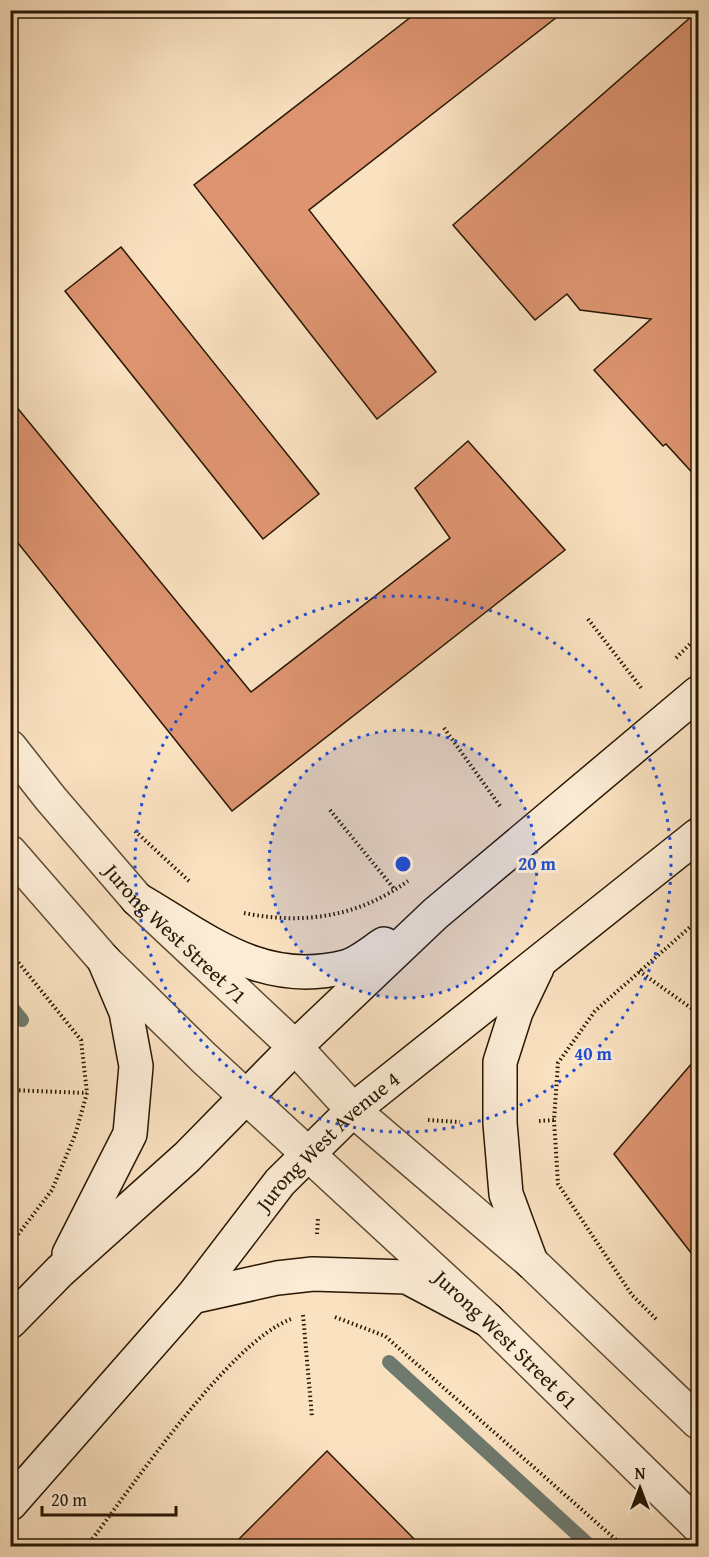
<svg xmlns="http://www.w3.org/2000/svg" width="709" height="1557" font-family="'Gentium Book Plus',serif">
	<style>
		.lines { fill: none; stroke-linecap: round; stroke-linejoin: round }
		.stream { stroke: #6f7a6f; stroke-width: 14 }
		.building { fill: #de9471; stroke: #271702; stroke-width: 1.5 }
		.tertiary-casing { stroke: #5c4a32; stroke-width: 36 }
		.secondary-casing { stroke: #271702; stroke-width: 36 }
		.path { stroke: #271702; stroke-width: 4; stroke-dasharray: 1.5 3; stroke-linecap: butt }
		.tertiary { stroke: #fcecd6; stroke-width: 33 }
		.secondary { stroke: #fcecd6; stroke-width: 33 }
		.ring { fill: none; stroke: #1d4ed8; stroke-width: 3; stroke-dasharray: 3 6 }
		.labels { text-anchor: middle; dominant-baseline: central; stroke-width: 6; stroke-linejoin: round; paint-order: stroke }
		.street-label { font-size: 21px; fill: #271702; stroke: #fcecd6 }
		.centre { fill: #1d4ed8; stroke: #fcecd6; stroke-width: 3 }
		.ring-label { font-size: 18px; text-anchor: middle; font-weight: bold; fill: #1d4ed8; stroke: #fcecd6; stroke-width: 6; stroke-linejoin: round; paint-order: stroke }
	</style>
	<rect width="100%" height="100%" fill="#fae1c0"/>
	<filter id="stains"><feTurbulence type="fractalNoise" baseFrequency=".00333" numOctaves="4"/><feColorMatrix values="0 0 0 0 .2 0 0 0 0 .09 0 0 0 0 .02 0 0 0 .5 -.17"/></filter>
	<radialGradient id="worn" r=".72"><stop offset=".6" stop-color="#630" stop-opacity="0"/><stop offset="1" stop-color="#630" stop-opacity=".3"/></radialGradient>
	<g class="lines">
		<!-- stream -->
		<g class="stream">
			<path d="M10 1005 22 1020"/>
			<path d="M389 1362 590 1546"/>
		</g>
	</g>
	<!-- building -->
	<g class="building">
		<path d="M420 10H566L309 210 436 372 377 419 194 185Z"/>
		<path d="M699 10V480L666 444 663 446 594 370 651 319 580 310 567 294 535 320 453 225Z"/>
		<path d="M121 247 319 494 263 539 65 291Z"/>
		<path d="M10 399 251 692 450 538 415 488 468 441 565 550 232 811 10 533Z"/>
		<path d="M699 1055V1263L614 1154Z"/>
		<path d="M327 1451 421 1546H232Z"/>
	</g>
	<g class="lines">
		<!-- tertiary casing -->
		<g class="tertiary-casing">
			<g id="tertiary">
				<path id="s1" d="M10 747 51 799 137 899 295 1047 353 1110 531 1262 698 1422"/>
				<path id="s2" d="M10 852 104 960 204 1058 488 1320 698 1526"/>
			</g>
		</g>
		<!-- secondary casing -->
		<g class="secondary-casing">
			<g id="secondary">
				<path d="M137 899C206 939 261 988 345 967 358 964 373 951 384 944"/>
				<path d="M69 1254 130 1134 136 1066 126 1012 104 960"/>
				<path d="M531 1262 506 1194 500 1123V1062L516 1012 537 968"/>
				<path d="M192 1297 277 1278 313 1274 407 1277 488 1320"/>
				<path d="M10 1322 60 1271 187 1157 295 1047 435 914 698 693"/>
				<path id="s3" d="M10 1504 192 1297 280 1182 353 1110 698 835"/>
			</g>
		</g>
		<!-- path -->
		<g class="path">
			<path d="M588 619 642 689"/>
			<path d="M676 658 698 636"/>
			<path d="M444 728 500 806"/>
			<path d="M330 810 395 890"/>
			<path d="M135 831 189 881"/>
			<path d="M244 913C303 925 358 917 408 881"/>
			<path d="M10 952 81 1040 87 1093 75 1135 52 1190 10 1245"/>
			<path d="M639 971 698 1013"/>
			<path d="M10 1090 87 1093"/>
			<path d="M428 1120 460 1122"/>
			<path d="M539 1121 554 1120"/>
			<path d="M317 1234 318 1218"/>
			<path d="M303 1315 312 1417"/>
			<path d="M335 1317 385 1336 623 1546"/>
			<path d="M656 1319 632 1295 558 1184 554 1120 558 1063 595 1011 698 920"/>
			<path d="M87 1546C131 1489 228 1343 291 1319"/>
		</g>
		<!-- tertiary -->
		<use href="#tertiary" class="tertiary"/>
		<!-- secondary -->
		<use href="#secondary" class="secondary"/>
	</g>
	<!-- distance rings -->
	<circle cx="403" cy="864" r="134" fill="#1d4ed8" fill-opacity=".12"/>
	<g class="ring">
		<circle cx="403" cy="864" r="134"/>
		<circle cx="403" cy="864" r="268"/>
	</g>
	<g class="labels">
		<!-- street labels -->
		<g class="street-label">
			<text stroke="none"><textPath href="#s1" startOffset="250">Jurong West Street 71</textPath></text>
			<text stroke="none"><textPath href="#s3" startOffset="483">Jurong West Avenue 4</textPath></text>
			<text stroke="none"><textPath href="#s2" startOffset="696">Jurong West Street 61</textPath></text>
		</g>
	</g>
	<circle cx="403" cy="864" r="9" class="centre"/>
	<g class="ring-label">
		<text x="537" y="870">20 m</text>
		<text x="593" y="1060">40 m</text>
	</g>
	<!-- margin -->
	<rect width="709" height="1557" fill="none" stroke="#fae1c0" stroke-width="36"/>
	<rect x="12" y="12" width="685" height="1533" fill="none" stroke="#271702" stroke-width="3"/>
	<rect x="18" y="18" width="673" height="1521" fill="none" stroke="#271702" stroke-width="1.5"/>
	<!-- north arrow -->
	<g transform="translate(640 1488)" stroke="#fcecd6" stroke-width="4.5" paint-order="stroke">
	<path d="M0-4.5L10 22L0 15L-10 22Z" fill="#271702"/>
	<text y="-9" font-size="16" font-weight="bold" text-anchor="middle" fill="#271702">N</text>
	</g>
	<!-- scale -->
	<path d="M42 1506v9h134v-9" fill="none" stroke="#271702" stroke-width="3"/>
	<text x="51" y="1506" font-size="18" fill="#271702" stroke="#fcecd6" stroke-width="4.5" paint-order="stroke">20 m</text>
	<rect width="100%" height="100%" filter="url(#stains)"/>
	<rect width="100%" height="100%" fill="url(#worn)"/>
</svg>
